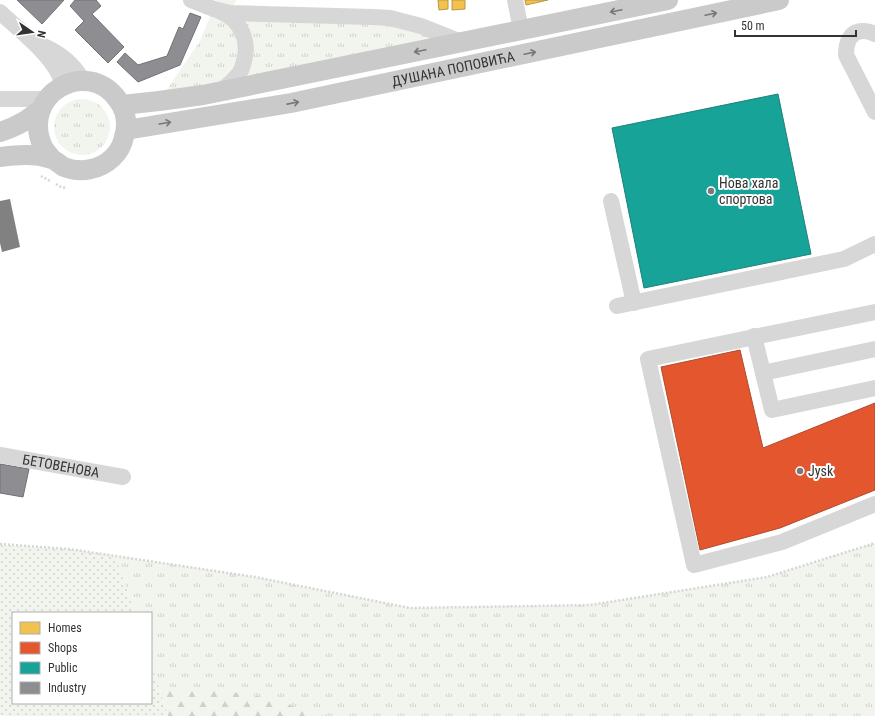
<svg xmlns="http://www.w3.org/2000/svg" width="875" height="716" font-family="'Roboto Condensed',sans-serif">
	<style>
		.grass { fill: url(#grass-tufts) }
		.forest { fill: url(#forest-firs) }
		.park { fill: url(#park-dots) }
		.homes { fill: #f2c14e; stroke: #b99646 }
		.shops { fill: #e4572e; stroke: #af4c30 }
		.public { fill: #17a398; stroke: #1f817a }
		.industry { fill: #8d8d92; stroke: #727276 }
		.building { fill: #818181 }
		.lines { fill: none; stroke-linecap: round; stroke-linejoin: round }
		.path { stroke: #d6d6d6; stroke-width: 2.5; stroke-dasharray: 2 2; stroke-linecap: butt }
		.minor { stroke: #d7d7d7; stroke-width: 16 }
		.major { stroke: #cacaca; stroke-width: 20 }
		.oneway { stroke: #777 }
		.poi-dot { fill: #7a7a7a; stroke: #fff; stroke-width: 1.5 }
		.labels { text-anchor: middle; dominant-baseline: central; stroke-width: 4; stroke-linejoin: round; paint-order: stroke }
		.street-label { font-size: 14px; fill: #333; stroke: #fff }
		.poi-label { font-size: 14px; fill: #333; stroke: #fff; text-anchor: start }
	</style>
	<defs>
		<pattern id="grass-tufts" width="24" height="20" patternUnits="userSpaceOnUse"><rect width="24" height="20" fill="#f1f5ed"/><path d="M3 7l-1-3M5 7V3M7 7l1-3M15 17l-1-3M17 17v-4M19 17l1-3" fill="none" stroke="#cfd2cc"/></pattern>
		<pattern id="forest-firs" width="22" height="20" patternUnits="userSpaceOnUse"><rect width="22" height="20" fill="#f1f5ed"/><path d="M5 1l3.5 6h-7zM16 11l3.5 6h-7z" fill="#cfd2cc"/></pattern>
		<pattern id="park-dots" width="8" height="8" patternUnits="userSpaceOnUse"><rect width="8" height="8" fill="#f1f5ed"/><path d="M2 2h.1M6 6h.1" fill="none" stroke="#cfd2cc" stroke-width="1.8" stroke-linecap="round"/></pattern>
	</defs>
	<rect width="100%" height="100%" fill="#fff"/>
	<!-- grass -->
	<g class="grass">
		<path d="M217 0H236L230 13 373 17 461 42 159 101 200 41Z"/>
		<circle cx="82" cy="127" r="28"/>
		<path d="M875 543V716H324L164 687 160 691 151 663V613H135L115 556 255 577 410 608 590 605 767 577Z"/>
	</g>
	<!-- forest -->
	<path class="forest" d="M164 687 208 688 269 698 317 714 324 716H168L160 691Z"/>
	<!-- park -->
	<path class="park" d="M0 545 69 549 115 556 135 613H13V703H151V663L168 716H6L0 715Z"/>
	<!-- homes -->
	<g class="homes">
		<path d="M438 0H448V9L439 10Z"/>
		<path d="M452 0H465V9L452 10Z"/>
		<path d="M525 0H548L526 5Z"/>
	</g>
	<!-- shops -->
	<path class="shops" d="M740 350 763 448 875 403V490L780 528 700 550 661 367Z"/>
	<!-- public -->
	<path class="public" d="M778 94 811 254 644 288 612 128Z"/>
	<!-- industry -->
	<g class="industry">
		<path d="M17 0H64L42 24Z"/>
		<path d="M75 0H96L101 6 92 14 124 47 108 63 75 30 84 21 70 6Z"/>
		<path d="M190 13 201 17 180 65 138 82 117 62 125 53 138 65 167 56 179 27 183 29Z"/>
		<path d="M0 464 29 469 23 497 0 493Z"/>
	</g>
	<!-- building -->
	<path class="building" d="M10 199 20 247 2 252 0 243V201Z"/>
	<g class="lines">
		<!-- path -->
		<g class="path">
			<path d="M41 176 50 181"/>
			<path d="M56 184 61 187 66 188"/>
			<path d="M0 544 69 549 255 577 410 608 590 605 767 577 875 543"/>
		</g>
		<!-- minor -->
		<g class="minor">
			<path d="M191 0 214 9 230 13 373 17 390 18 421 26 461 42"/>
			<path d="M515 0 521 30"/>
			<path d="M0 12C21 32 56 57 63 85"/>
			<path d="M875 34C871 32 867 31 863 31 849 31 846 44 846 55L875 112"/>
			<path d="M41 45C58 52 74 64 83 81"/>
			<path d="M219 92C227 86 235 80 240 72 242 69 243 65 244 61 250 40 240 20 221 12"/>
			<path d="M0 99H46"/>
			<path d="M611 201 634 303"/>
			<path d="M617 306 844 259 875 244"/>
			<path d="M875 312 648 359 694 565 782 542 875 504"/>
			<path d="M754 336 772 410 875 388"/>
			<path d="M763 373 875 349"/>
			<path id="s1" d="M0 455 123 477"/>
		</g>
		<!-- major -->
		<g class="major">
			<path d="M122 105 159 101 203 95 668 0"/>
			<path id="s2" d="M126 130 291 103 779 0"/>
			<path d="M0 132C18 126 26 121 41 109"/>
			<path d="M0 157C16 155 35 153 51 159 56 160 60 165 64 167 72 170 83 171 91 169 107 166 121 153 124 137 128 124 126 111 118 100 87 56 19 95 43 147 45 151 49 155 52 159"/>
		</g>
	</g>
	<!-- one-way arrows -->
	<defs><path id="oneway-shaft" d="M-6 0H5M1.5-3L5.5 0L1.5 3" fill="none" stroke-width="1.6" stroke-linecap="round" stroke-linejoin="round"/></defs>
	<g class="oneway">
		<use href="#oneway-shaft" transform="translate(616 11) rotate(168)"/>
		<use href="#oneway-shaft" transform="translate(711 14) rotate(-12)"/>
		<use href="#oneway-shaft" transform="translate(420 51) rotate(168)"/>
		<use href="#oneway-shaft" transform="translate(530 53) rotate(-12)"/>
		<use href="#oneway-shaft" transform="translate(293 103) rotate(-11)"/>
		<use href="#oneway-shaft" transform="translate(165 123) rotate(-9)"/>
	</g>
	<!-- markers -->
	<g class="poi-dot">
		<circle cx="711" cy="191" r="4"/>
		<circle cx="800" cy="471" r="4"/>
	</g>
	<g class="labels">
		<!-- street labels -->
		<g class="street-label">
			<text stroke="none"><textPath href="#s2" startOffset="333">ДУШАНА ПОПОВИЋА</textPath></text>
			<text stroke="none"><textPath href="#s1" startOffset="62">БЕТОВЕНОВА</textPath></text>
		</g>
		<!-- poi labels -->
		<g class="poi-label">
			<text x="719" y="183">Нова хала<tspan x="719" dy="16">спортова</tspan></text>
			<text x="808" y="471">Jysk</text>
		</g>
	</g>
	<!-- legend -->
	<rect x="12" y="612" width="140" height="92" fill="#ffffff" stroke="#adadad"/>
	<rect x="20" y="622" width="20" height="12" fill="#f2c14e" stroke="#adadad"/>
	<text x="48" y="632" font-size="12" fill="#333333">Homes</text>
	<rect x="20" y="642" width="20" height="12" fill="#e4572e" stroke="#adadad"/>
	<text x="48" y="652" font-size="12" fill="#333333">Shops</text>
	<rect x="20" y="662" width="20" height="12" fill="#17a398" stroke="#adadad"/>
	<text x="48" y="672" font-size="12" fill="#333333">Public</text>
	<rect x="20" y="682" width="20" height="12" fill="#8d8d92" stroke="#adadad"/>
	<text x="48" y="692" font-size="12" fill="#333333">Industry</text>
	<!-- north arrow -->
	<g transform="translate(32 32) rotate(103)" stroke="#ffffff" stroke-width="3" paint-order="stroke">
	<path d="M0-3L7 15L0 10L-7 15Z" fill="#333333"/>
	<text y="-6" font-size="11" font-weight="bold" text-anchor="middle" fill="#333333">N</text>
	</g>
	<!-- scale -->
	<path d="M735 30v6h121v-6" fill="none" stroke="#333333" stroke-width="2"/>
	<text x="741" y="30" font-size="12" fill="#333333" stroke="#ffffff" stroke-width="3" paint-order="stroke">50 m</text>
</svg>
